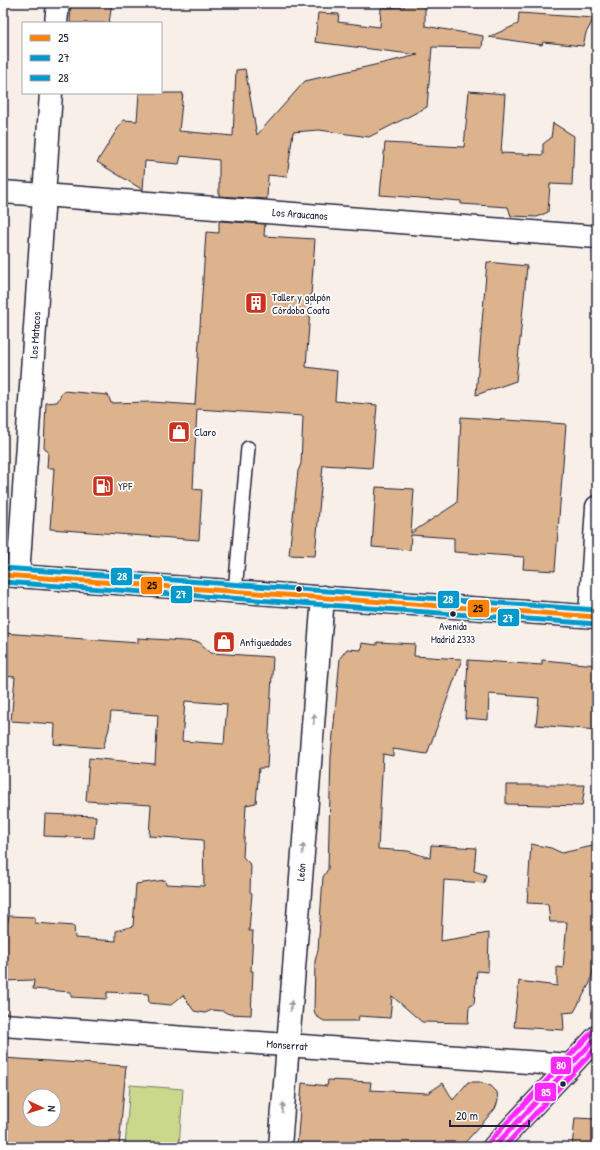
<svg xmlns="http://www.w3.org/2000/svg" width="600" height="1150" font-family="'Patrick Hand',sans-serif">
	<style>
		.green { fill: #cad88c; stroke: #767d64 }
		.building { fill: #dcb38d; stroke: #22223b; fill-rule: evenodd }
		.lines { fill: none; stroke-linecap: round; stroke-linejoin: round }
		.lane-casing { stroke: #22223b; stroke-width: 16 }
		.street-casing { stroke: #22223b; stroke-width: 25 }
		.secondary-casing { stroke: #22223b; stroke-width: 25 }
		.lane { stroke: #fff; stroke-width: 13 }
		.street { stroke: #fff; stroke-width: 22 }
		.secondary { stroke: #fff; stroke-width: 22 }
		.bus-1-casing { stroke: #fff; stroke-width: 8 }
		.bus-2-casing { stroke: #fff; stroke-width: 8 }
		.bus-3-casing { stroke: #fff; stroke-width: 8 }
		.bus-4-casing { stroke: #fff; stroke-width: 8 }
		.bus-5-casing { stroke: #fff; stroke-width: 8 }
		.bus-6-casing { stroke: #fff; stroke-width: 8 }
		.bus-1 { stroke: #ff8100; stroke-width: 5 }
		.bus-2 { stroke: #0099cb; stroke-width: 5 }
		.bus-3 { stroke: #0099cb; stroke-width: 5 }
		.bus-4 { stroke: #fe27ff; stroke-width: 5 }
		.bus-5 { stroke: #fe27ff; stroke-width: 5 }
		.bus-6 { stroke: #fe27ff; stroke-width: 5 }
		.oneway { fill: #9c9ca7 }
		.bus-dot { fill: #22223b; stroke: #fff; stroke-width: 1.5 }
		.labels { text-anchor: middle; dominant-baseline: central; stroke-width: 3.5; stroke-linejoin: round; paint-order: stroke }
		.bus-label { font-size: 10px; fill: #22223b; stroke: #fff }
		.street-label { font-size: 11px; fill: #22223b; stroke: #fff }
		.poi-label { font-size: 11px; fill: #22223b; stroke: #fff; text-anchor: start }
		.line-badge { stroke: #fff; stroke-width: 1.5 }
		.badge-label { font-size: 11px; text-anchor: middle; font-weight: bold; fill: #fff }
		.pale-badge-label { font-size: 11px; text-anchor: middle; font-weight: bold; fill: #111 }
	</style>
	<rect width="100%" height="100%" fill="#f8f0e8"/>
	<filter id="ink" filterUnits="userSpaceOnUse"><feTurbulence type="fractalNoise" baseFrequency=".025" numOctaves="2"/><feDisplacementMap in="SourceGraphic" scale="8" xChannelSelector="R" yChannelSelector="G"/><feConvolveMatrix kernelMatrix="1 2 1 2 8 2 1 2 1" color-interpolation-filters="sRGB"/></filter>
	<g filter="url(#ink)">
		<!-- green -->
		<path class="green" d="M130 1085 183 1089 179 1147H125Z"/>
		<!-- building -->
		<g class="building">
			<path d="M71 3H112L109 23H70Z"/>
			<path d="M404 3H425V26L483 36 482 48 432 47 427 107 369 137 319 130 293 132 287 177 268 175 267 199 219 196V160L181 156 179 164 145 161 143 190 97 162 123 120 137 121 139 93H183L179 131 233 136 236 70 245 69 257 135 305 81 418 55 315 42 318 13 339 14 338 22 380 27 381 8 404 7Z"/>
			<path d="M519 13 594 18 586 33 583 46 543 42 542 45 489 37 518 24Z"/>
			<path d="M469 91 505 94 501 153 543 155V144L551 138 553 123 574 136 572 185 550 184 548 212 537 217 511 216 508 207 461 204V201L380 195 385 143 464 147Z"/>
			<path d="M219 221 265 224 264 236 315 239 306 367 337 371 335 401 377 405 372 468 323 465 315 556 289 555 298 471 301 464 303 416 197 409 193 489 202 490 199 540 50 529 54 468H47L48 452 44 447 46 403 57 402 63 391 108 395 111 403 152 402 195 405 206 232 219 233Z"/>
			<path d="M487 262 527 266 516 381 476 395Z"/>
			<path d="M461 417 566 424 555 571 523 569 524 557 454 552V538L411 535 410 550 372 547 376 487 414 489 411 533 457 503Z"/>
			<path d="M3 633 138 643V638L199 642 211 653 273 657 267 768H259L256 803 246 805 243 857 251 865 250 892 252 893 249 931H253L251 971H253L251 1015 229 1014 223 1011 212 1010 205 1013 194 1011 183 995 171 1005 149 1003 148 994 107 992V999L71 997V992L33 989 34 980 3 981V921L8 922 9 916 35 917V923L74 926 75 938 116 941V931L133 926 136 884 165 880 166 884 204 886 203 840 149 836 151 805 86 801 89 758 155 764 158 715 111 712 109 729 103 748 54 744 55 724 11 721 15 677 3 676ZM185 701 227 704 224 744 182 741Z"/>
			<path d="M377 642 415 644 414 656 462 659 427 754 393 749V756L383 754 378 849 408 851 430 858 431 845 476 848 474 871 486 875 484 883 444 880 441 941 489 933 488 972 477 971 474 1004 469 1007 468 1023 422 1022 392 996 390 1018 359 1016 358 1021H324L316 1016 314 1010 315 961 318 950 323 877 328 869 331 756 340 658 347 649 361 650 362 643 377 645Z"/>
			<path d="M468 660 542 665V660L597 665V730L536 725 539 698 489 694 488 720 465 718Z"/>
			<path d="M506 785H585L582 806 506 804Z"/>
			<path d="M45 814 96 816 94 838 44 836Z"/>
			<path d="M531 844 551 848 562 853 597 845V952L590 983 574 1012 563 1013 564 1030 514 1027 519 981 557 986V967L563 968 567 922H550L548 904 527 903Z"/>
			<path d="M3 1058 126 1066 119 1147H3ZM30 1096H54V1120H30Z"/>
			<path d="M328 1080 371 1082 370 1090 428 1093 443 1083 453 1100 468 1082H480L491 1086 497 1092 498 1101 495 1109 461 1147H297L302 1083 327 1086Z"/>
			<path d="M575 1118 597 1119V1147H572Z"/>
		</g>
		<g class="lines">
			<!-- lane casing -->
			<g class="lane-casing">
				<path id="lane" d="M235 591 248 448"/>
			</g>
			<!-- street casing -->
			<g class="street-casing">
				<g id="street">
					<path d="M56 23 58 3"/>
					<path d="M3 192 597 237"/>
					<path d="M18 576 51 93"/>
					<path d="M590 616 597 507"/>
					<path d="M3 1025 570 1065"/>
					<path d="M280 1147 323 597"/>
				</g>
			</g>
			<!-- secondary casing -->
			<g class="secondary-casing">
				<g id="secondary">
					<path d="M3 575 597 617"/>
					<path d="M494 1147 597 1037"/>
				</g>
			</g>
			<!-- lane -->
			<use href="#lane" class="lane"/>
			<!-- street -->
			<use href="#street" class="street"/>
			<!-- secondary -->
			<use href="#secondary" class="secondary"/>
			<!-- bus-1 casing -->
			<g class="bus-1-casing">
				<path id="bus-1" d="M3 575 597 617"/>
			</g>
			<!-- bus-2 casing -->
			<g class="bus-2-casing">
				<path id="bus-2" d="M3 582 597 624"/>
			</g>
			<!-- bus-3 casing -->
			<g class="bus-3-casing">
				<path id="bus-3" d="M3 568 597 610"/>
			</g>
			<!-- bus-4 casing -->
			<g class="bus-4-casing">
				<path id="bus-4" d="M494 1147 597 1037"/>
			</g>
			<!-- bus-5 casing -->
			<g class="bus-5-casing">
				<path id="bus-5" d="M504 1147 597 1047"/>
			</g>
			<!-- bus-6 casing -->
			<g class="bus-6-casing">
				<path id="bus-6" d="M489 1142 592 1032"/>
			</g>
			<!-- bus-1 -->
			<use href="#bus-1" class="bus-1"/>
			<!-- bus-2 -->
			<use href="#bus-2" class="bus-2"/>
			<!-- bus-3 -->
			<use href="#bus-3" class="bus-3"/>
			<!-- bus-4 -->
			<use href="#bus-4" class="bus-4"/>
			<!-- bus-5 -->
			<use href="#bus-5" class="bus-5"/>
			<!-- bus-6 -->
			<use href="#bus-6" class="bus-6"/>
		</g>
		<!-- one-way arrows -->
		<defs><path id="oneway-solid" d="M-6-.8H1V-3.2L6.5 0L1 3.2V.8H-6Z"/></defs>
		<g class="oneway">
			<use href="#oneway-solid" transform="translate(314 719) rotate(-85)"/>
			<use href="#oneway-solid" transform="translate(303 849) rotate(-85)"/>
			<use href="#oneway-solid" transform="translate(291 1006) rotate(-85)"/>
			<use href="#oneway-solid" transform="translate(283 1108) rotate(-86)"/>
		</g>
	</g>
	<!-- icons -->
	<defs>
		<g id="building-square" transform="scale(1.15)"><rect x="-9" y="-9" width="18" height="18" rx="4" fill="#c8321e" stroke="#fff"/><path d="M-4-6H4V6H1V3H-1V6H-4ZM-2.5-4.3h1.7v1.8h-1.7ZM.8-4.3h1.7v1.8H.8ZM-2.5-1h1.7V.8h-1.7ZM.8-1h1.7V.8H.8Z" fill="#fff"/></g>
		<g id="shop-square" transform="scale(1.15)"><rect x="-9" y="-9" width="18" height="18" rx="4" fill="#c8321e" stroke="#fff"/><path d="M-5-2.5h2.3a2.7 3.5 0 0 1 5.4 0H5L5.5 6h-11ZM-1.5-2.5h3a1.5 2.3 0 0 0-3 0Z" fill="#fff"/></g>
		<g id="fuel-square" transform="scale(1.15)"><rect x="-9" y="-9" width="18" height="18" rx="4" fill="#c8321e" stroke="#fff"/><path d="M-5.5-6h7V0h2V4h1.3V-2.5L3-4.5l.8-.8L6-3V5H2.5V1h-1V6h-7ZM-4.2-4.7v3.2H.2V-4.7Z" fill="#fff"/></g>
	</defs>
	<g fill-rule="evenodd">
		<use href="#building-square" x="256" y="303"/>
		<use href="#shop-square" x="179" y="432"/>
		<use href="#fuel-square" x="103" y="486"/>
		<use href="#shop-square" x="224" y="642"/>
	</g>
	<!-- markers -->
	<g class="bus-dot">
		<circle cx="299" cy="589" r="3.5"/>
		<circle cx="453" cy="614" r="3.5"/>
		<circle cx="563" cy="1084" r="3.5"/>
	</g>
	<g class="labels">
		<!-- bus labels -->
		<g class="bus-label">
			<text x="453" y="626">Avenida<tspan x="453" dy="13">Madrid 2333</tspan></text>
		</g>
		<!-- street labels -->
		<g class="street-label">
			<text transform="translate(300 214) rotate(4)">Los Araucanos</text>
			<text transform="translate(35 335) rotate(-86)">Los Matacos</text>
			<text transform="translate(301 872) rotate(-85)">León</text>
			<text transform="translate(287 1045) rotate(4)">Monserrat</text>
		</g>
		<!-- poi labels -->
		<g class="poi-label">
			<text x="272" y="297">Taller y galpón<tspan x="272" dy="13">Córdoba Coata</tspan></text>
			<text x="194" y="432">Claro</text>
			<text x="118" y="486">YPF</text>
			<text x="240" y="642">Antiguedades</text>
		</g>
	</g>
	<g class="line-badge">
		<rect x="110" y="567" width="23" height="19" rx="4" fill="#0099cb"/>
		<rect x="140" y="576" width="23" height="19" rx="4" fill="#ff8100"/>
		<rect x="170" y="585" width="23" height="19" rx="4" fill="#0099cb"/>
		<rect x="437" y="590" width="23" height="19" rx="4" fill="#0099cb"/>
		<rect x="467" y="599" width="23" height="19" rx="4" fill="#ff8100"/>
		<rect x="497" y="608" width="23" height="19" rx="4" fill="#0099cb"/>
		<rect x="550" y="1056" width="22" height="19" rx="4" fill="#fe27ff"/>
		<rect x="534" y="1082" width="23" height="20" rx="4" fill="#fe27ff"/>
	</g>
	<g class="badge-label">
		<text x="122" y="580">28</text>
		<text x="181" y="598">27</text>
		<text x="448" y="603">28</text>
		<text x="508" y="622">27</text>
		<text x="561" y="1069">80</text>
		<text x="546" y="1096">85</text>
	</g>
	<g class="pale-badge-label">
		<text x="152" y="589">25</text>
		<text x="478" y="612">25</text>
	</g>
	<!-- margin -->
	<rect width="600" height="1150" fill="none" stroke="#fff" stroke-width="16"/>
	<rect x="8" y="8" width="584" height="1134" fill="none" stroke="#22223b" stroke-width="1.5" filter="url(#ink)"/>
	<!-- legend -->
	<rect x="22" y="22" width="140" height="72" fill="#ffffff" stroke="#a7a7b1"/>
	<rect x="30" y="35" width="20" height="6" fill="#ff8100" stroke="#a7a7b1"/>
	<text x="58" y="42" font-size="12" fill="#22223b">25</text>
	<rect x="30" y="55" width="20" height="6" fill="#0099cb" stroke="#a7a7b1"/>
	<text x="58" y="62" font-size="12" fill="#22223b">27</text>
	<rect x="30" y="75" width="20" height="6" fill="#0099cb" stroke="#a7a7b1"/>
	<text x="58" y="82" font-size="12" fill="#22223b">28</text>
	<!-- north arrow -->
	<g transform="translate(42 1108) rotate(94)"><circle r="19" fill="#ffffff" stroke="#a7a7b1"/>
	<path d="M0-3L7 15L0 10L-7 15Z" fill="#c8321e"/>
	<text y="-6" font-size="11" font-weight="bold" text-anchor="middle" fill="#22223b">N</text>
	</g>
	<!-- scale -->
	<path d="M450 1120v6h79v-6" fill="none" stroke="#22223b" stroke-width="2"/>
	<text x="456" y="1120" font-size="12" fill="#22223b" stroke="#ffffff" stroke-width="3" paint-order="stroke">20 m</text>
</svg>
